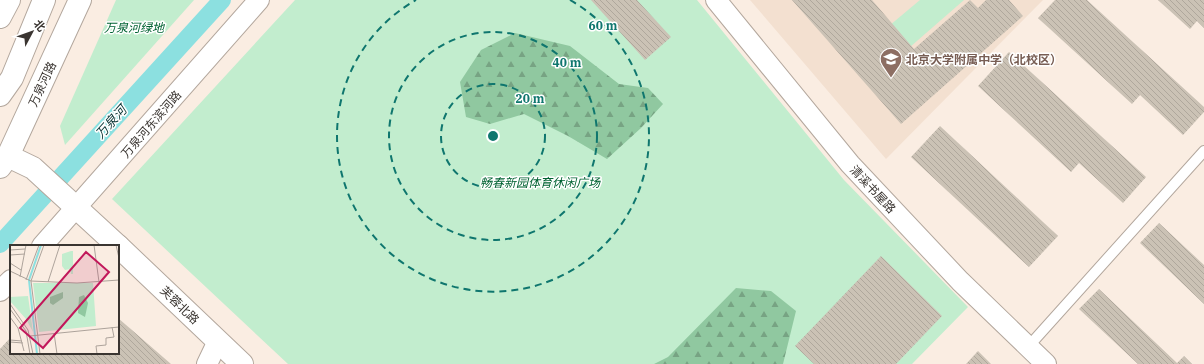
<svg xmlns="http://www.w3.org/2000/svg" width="1204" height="364" font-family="'IBM Plex Serif','Noto Sans SC',serif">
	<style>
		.built { fill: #f3e0d0 }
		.green { fill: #c2edce }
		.forest { fill: url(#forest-firs) }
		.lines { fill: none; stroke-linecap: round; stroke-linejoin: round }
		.canal { stroke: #8ce0e0; stroke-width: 18 }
		.building { fill: url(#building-back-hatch) }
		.lane-casing { stroke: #b3a79d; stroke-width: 12 }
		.street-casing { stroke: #b3a79d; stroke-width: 22 }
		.secondary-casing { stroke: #b3a79d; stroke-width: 24 }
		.highway-casing { stroke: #b3a79d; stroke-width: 24 }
		.lane { stroke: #fff; stroke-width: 10 }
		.street { stroke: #fff; stroke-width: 20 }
		.secondary { stroke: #fff; stroke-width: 22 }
		.highway { stroke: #fff; stroke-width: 22 }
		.ring { fill: none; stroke: #0f766e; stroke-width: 2; stroke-dasharray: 7 5 }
		.labels { text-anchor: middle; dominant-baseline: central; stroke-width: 3; stroke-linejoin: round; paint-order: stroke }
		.park-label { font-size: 12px; font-style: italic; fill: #006232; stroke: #fff }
		.education-label { font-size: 12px; font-weight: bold; fill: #785e54; stroke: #fff; text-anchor: start }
		.street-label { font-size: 12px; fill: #3a3531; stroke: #fff }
		.water-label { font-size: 13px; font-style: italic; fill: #083333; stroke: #fff }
		.inset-river { fill: none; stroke: #8ce0e0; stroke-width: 2 }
		.inset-road { fill: none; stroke: #ada39b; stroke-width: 1 }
		.view { fill: #c2185b; fill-opacity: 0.15; stroke: #c2185b; stroke-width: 2 }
		.inset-edge { fill: none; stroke: #3a3531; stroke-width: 2 }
		.centre { fill: #0f766e; stroke: #fff; stroke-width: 2 }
		.ring-label { font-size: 12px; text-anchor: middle; font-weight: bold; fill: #0f766e; stroke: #fff; stroke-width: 3; stroke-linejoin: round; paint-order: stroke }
	</style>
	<defs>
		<pattern id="forest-firs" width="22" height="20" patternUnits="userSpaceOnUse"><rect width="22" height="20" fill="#90c8a0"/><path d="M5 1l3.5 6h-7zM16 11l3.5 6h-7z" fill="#77a383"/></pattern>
		<pattern id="building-back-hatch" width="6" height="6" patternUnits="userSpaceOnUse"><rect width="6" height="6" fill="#cbc2b5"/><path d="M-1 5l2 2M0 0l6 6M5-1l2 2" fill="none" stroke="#afa79c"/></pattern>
	</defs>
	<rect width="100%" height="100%" fill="#faede2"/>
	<!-- built -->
	<path class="built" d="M750 0H1043L886 159Z"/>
	<!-- green -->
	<g class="green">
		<path d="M116 0H194L65 145 60 126Z"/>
		<path d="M295 0H697L844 180 968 307 912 364H288L112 199Z"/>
		<path d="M920 0H964L902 54 883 31Z"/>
	</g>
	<!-- forest -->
	<g class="forest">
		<path d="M515 33 570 46 619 84 648 88 663 104 641 128 607 159 568 136 524 114 490 124 466 117 460 82 481 50Z"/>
		<path d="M736 288 771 291 796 311 783 364H654L668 357Z"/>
	</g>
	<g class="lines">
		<!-- canal -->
		<path class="canal" d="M0 244 222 0"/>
	</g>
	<!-- building -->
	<g class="building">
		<path d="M591 0H637L671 37 645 60Z"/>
		<path d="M792 0H872L914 49 970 0 978 8 986 0H1009L1023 16 901 124Z"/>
		<path d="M1055 0H1087L1204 107V112L1183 135 1140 95 1132 104 1038 18Z"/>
		<path d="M1158 0H1204V28L1197 21 1190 29Z"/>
		<path d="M1009 52 1146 177 1123 203 1079 163 1071 172 978 86Z"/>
		<path d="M940 126 1058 236 1029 267 911 157Z"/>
		<path d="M1159 223 1204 265V304L1140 243Z"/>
		<path d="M881 256 942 316 896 364H814L795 346Z"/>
		<path d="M1099 289 1177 363 1184 356 1192 364H1138L1079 309Z"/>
		<path d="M118 318 171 364H0V349L11 337V353H118Z"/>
		<path d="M978 351 991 364H966Z"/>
	</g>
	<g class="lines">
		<!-- lane casing -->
		<g class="lane-casing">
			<path id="lane" d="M1028 347 1204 151"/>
		</g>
		<!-- street casing -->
		<g class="street-casing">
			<g id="street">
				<path d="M716 0 850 164 960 281 1046 364"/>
				<path d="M42 246 259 0"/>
				<path d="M0 291 11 280"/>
				<path d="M207 364 218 341"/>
			</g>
		</g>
		<!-- secondary casing -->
		<g class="secondary-casing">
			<g id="secondary">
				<path d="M8 156 33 168 118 246"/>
				<path d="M0 167 8 156 80 0"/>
				<path d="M118 246 242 364"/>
			</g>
		</g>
		<!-- highway casing -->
		<g class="highway-casing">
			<g id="highway">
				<path d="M0 17 9 0"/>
				<path d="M0 95 12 78 44 0"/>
			</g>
		</g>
		<!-- lane -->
		<use href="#lane" class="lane"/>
		<!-- street -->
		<use href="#street" class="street"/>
		<!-- secondary -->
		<use href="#secondary" class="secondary"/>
		<!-- highway -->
		<use href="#highway" class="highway"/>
	</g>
	<!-- distance rings -->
	<g class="ring">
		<circle cx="493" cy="136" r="52"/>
		<circle cx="493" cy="136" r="104"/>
		<path d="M570 0A156 156 0 1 1 416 0"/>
	</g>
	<!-- icons -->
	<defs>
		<g id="school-pin" transform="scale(1.15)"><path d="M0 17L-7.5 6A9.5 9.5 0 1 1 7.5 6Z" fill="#8d6e63" stroke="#fff"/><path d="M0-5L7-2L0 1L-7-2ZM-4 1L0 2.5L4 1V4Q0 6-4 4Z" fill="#fff"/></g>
	</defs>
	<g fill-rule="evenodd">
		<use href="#school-pin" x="891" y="59"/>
	</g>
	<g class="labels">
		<!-- park labels -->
		<g class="park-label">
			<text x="134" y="27">万泉河绿地</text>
			<text x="540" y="182">畅春新园体育休闲广场</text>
		</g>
		<!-- education labels -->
		<g class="education-label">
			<text x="906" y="59">北京大学附属中学（北校区）</text>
		</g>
		<!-- street labels -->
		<g class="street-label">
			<text transform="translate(42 84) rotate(-65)">万泉河路</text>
			<text transform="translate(151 124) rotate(-49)">万泉河东滨河路</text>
			<text transform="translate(873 189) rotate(47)">清溪书屋路</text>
			<text transform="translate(180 305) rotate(44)">芙蓉北路</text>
		</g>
		<!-- water labels -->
		<g class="water-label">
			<text transform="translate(111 122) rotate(-48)">万泉河</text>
		</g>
	</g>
	<!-- overview -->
	<g transform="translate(10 245)">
		<rect width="109" height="109" fill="#faede2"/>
		<path d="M61 6H63V29H61L60 24 55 25 52 21V9ZM23 38H83L86 81 29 87ZM18 51 23 87 16 74 0 56V52Z" fill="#c2edce"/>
		<path d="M53 47V53L43 60 40 58V52ZM74 50 78 58 75 72 68 68 69 52Z" fill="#90c8a0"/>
		<path class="inset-river" d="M27 109 19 35 31 0"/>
		<path class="inset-road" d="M84 0 89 37M106 0 109 13M0 5 15 4M0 10 15 9M0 18 11 25M0 26 21 36 67 38 109 35M10 32 16 0M16 35 29 0M38 37 50 0M0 59 18 85 23 109M0 64 16 86 20 109M0 72 8 83 14 106M44 88 47 109M20 91 109 82M0 95 12 96M0 97 13 98M30 109 21 36 34 0M87 109 86 101 96 100V93L104 92 102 82"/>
		<path class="view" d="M76 7 99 27 33 103 10 83Z"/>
		<rect width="109" height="109" class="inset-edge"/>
	</g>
	<circle cx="493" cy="136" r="6" class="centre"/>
	<g class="ring-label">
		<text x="603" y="30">60 m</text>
		<text x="567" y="67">40 m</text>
		<text x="530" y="103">20 m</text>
	</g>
	<!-- north arrow -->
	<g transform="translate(32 32) rotate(49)" stroke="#ffffff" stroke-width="3" paint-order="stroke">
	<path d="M0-3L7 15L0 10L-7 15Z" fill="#3a3531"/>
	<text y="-6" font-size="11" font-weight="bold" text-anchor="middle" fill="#3a3531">北</text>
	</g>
</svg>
